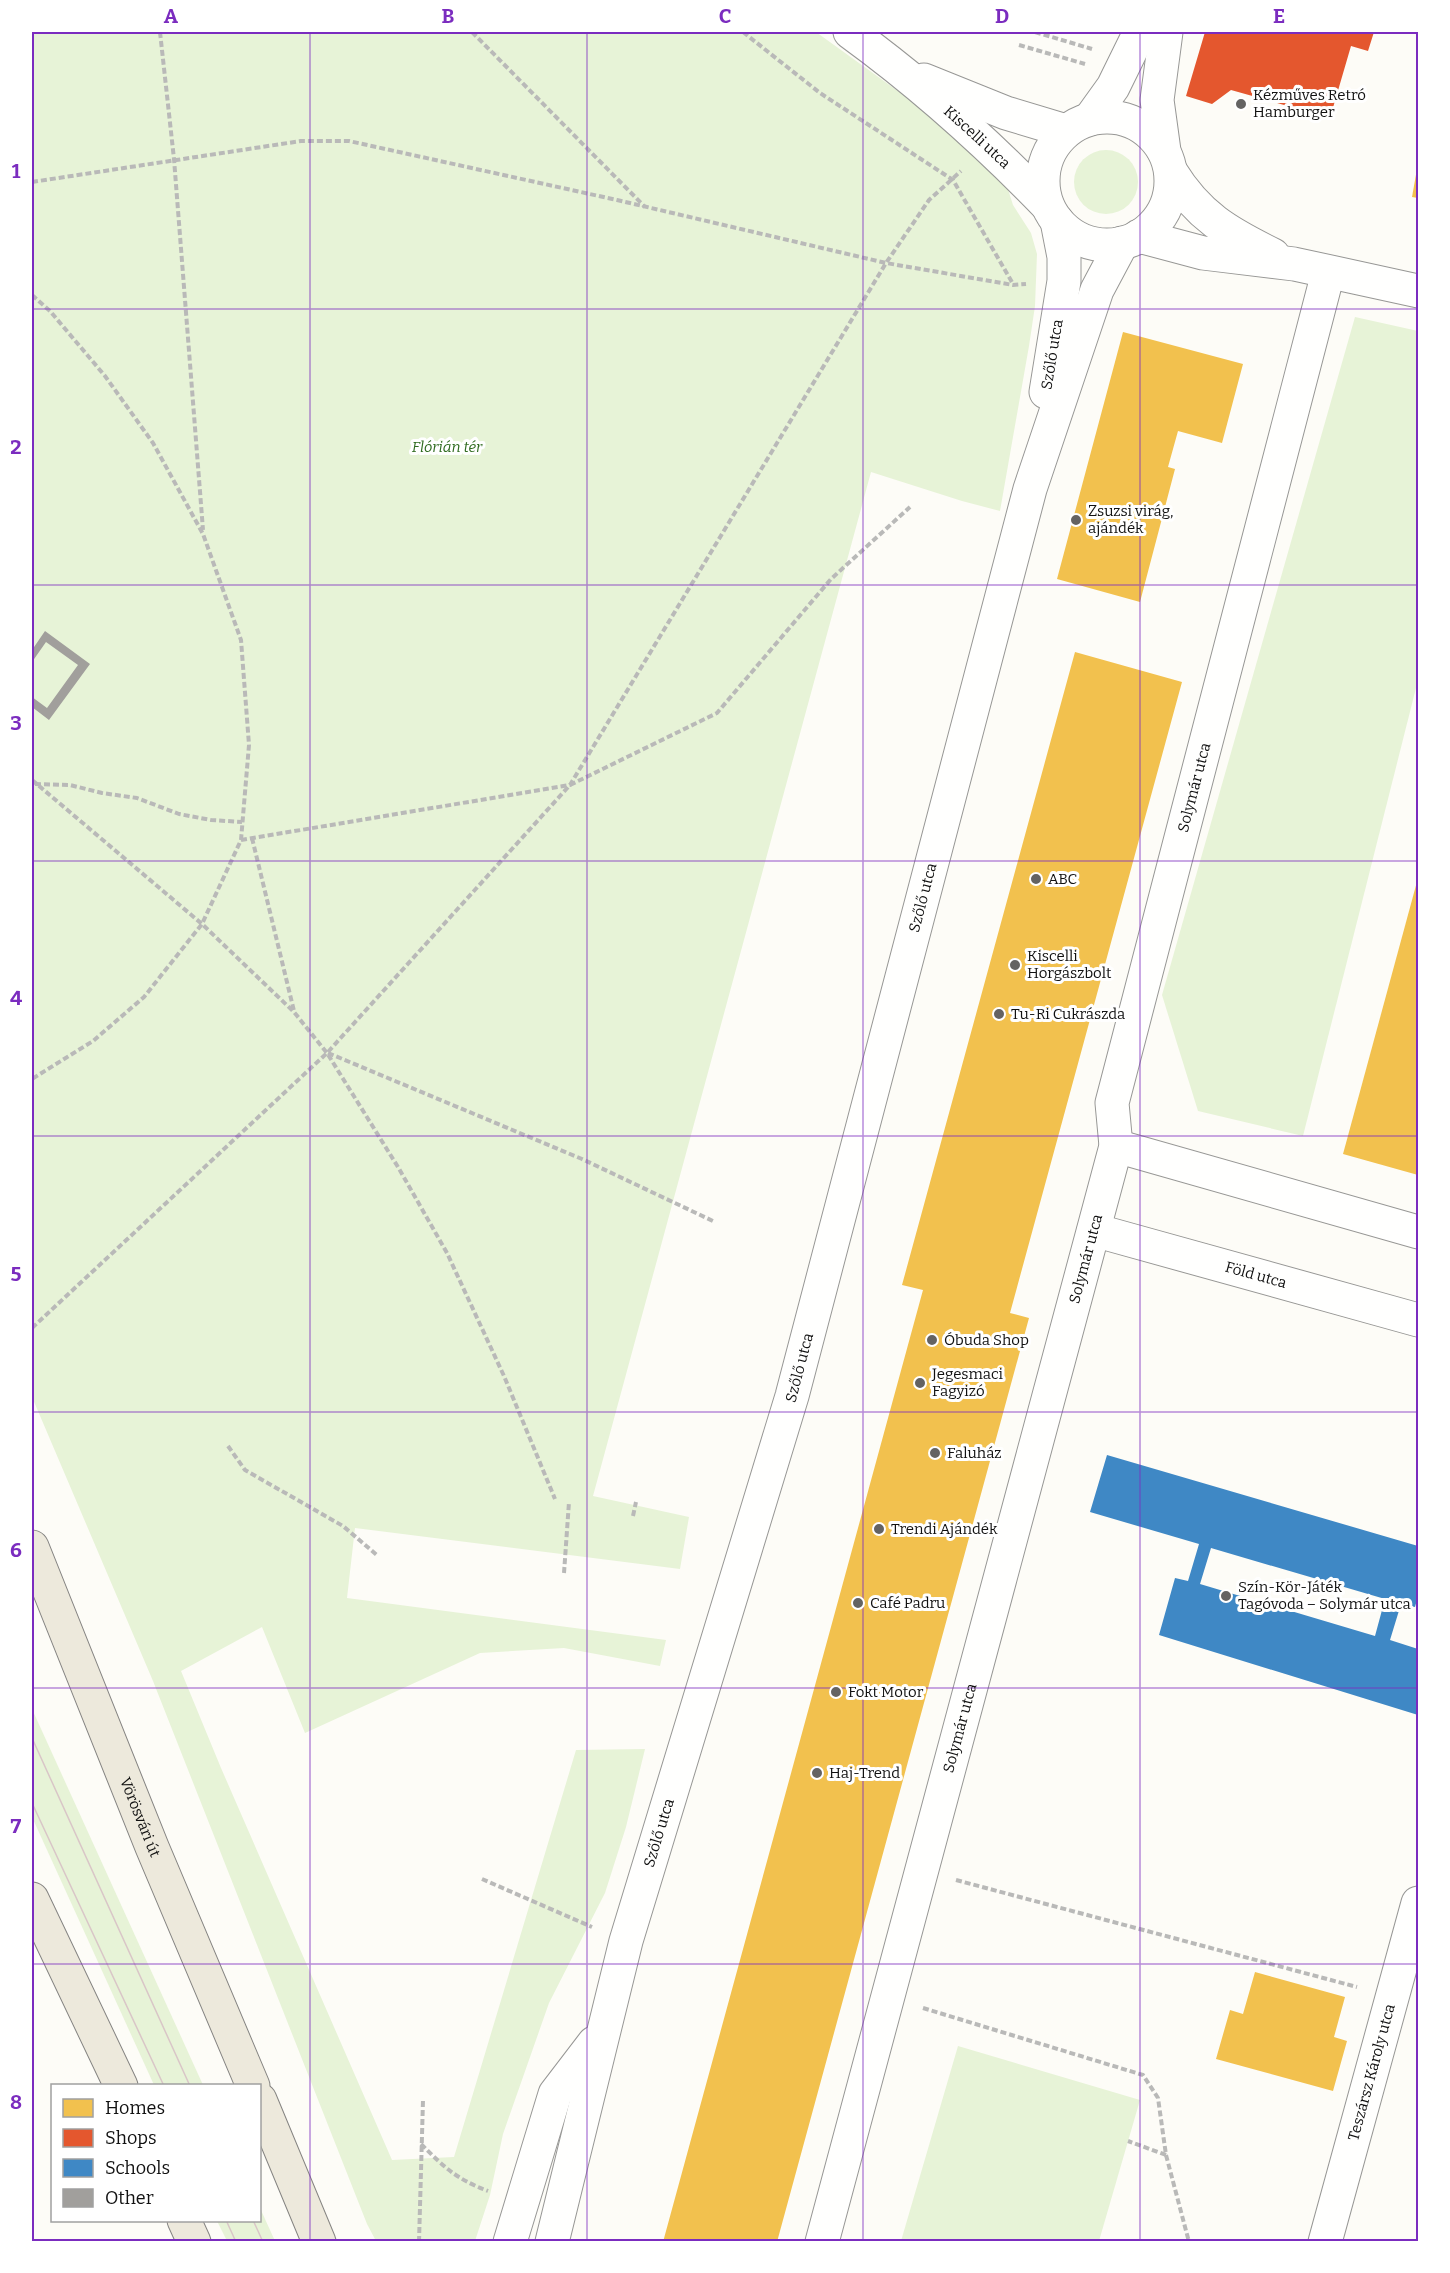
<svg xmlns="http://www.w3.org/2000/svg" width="1450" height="2273" font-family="Bitter,serif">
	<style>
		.green { fill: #e7f3d7 }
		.homes { fill: #f2c14e }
		.shops { fill: #e4572e }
		.schools { fill: #3f88c5; fill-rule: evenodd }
		.building { fill: #a19f9c }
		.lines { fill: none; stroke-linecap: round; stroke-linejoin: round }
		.street-casing { stroke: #979795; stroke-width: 35 }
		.primary-casing { stroke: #858482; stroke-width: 35 }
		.path { stroke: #b9b9b8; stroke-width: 4; stroke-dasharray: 6 3; stroke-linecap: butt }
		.street { stroke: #fffffe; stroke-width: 33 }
		.primary { stroke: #ede9dc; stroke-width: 33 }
		.tram { stroke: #d9c6c7; stroke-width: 1.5 }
		.grid { fill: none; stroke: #7b2cbf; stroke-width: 1.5; stroke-opacity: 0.55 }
		.poi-dot { fill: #646362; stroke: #fff; stroke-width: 2 }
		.labels { text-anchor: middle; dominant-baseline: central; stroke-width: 6; stroke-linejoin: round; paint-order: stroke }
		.poi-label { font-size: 15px; fill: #111; stroke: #fff; text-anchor: start }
		.street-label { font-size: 15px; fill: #111; stroke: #fff }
		.park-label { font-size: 15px; font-style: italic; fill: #2f6b1f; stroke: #fff }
		.neatline { fill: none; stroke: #7b2cbf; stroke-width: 2 }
		.grid-label { font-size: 20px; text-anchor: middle; font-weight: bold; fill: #7b2cbf }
	</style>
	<rect width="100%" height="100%" fill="#fdfcf7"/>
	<!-- green -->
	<g class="green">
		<path d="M32 32H816L974 146 1005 180 1013 205 1031 233 1037 254 1035 306 1029 346 1000 511 962 501 871 472 593 1496 689 1517 680 1569 355 1528 347 1598 666 1640 660 1666 564 1648 480 1653 305 1733 262 1627 181 1671 221 1768 392 2160 454 2157 576 1750 645 1749 626 1827 605 1893 549 2003 503 2134 490 2195 475 2241H376L367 2224 153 1681 32 1397Z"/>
		<circle cx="1106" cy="182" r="32"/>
		<path d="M1355 317 1418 331V680L1303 1136 1198 1111 1162 995Z"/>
		<path d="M32 1709 203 2085H154L32 1817Z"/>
		<path d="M958 2046 1140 2100 1099 2241H901Z"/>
		<path d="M260 2208 275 2241H227L217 2221 260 2220Z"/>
	</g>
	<!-- homes -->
	<g class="homes">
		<path d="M1417 169H1418V198L1412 197Z"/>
		<path d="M1123 332 1243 364 1222 443 1178 431 1168 467 1175 469 1140 602 1057 579Z"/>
		<path d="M1075 652 1182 682 1010 1313 1029 1318 777 2242H663L923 1290 902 1285Z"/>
		<path d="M1418 878V1175L1343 1154Z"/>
		<path d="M1255 1972 1345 1997 1334 2037 1347 2041 1333 2091 1216 2059 1230 2010 1243 2014Z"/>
	</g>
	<!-- shops -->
	<path class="shops" d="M1205 32H1374L1368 51 1351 46 1330 118 1231 90 1212 104 1186 96Z"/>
	<!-- schools -->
	<path class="schools" d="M1107 1455 1418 1546V1596L1415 1607 1401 1604 1390 1640 1418 1649V1715L1159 1635 1175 1578 1188 1581 1199 1544 1090 1512ZM1211 1548 1385 1599 1375 1636 1200 1584Z"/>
	<!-- building -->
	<path class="building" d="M45 631 90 664 49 720 32 707V697L47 708 78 665 46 642 32 662V650Z"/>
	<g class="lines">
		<!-- street casing -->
		<g class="street-casing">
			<g id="street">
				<path id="s1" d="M850 32C920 83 987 143 1047 205"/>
				<path d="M924 80 1006 113 1066 131"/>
				<circle cx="1107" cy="181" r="64"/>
				<path d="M1090 119 1113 87 1140 32"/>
				<path d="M1164 151 1157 100 1166 32"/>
				<path d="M1171 172C1198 216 1228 233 1273 255"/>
				<path d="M1139 236 1203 253 1294 264 1418 291"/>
				<path id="s2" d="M1046 392 1064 281V257L1057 221"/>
				<path d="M1116 1146 1418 1232"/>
				<path id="s3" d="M1094 1230 1418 1320"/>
				<path d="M510 2242 555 2094 594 2043"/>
				<path id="s4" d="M552 2242 626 1941 792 1396 1030 489 1097 290 1122 243"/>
				<path id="s5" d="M822 2242 1116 1146 1112 1103 1328 273"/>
				<path id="s6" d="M1325 2242 1418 1903"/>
			</g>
		</g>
		<!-- primary casing -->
		<g class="primary-casing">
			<g id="primary">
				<path id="s7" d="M32 1547 152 1847 253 2086"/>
				<path d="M32 1899 121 2086"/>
				<path d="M260 2100 319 2242"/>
				<path d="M184 2220 194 2242"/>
			</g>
		</g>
		<!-- path -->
		<g class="path">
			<path d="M160 32 174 159 203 530"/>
			<path d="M472 32 645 207"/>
			<path d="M743 32 820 93 953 180 1013 284"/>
			<path d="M1035 32 1092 49"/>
			<path d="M1019 45 1085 64"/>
			<path d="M32 182 301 141H349L617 200 886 263 1013 285 1026 284"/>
			<path d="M32 295 50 311 105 376 153 443 203 534 241 640 249 745 241 840 202 924 144 997 93 1041 32 1079"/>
			<path d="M32 780 202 924 294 1012 327 1053 398 1167 447 1253 504 1376 555 1499"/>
			<path d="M35 784 70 785 102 793 137 798 179 814 211 820 242 822"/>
			<path d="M252 838 294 1011"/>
			<path d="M241 840 570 785 886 263 929 200 961 171"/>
			<path d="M328 1053 582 1159 715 1222"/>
			<path d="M32 1328 327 1053 570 785 717 713 831 579 910 507"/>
			<path d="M228 1446 245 1470 343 1526 378 1556"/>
			<path d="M633 1516 636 1502"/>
			<path d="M564 1573 569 1502"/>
			<path d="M482 1879 592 1927"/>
			<path d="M956 1880 1357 1987"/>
			<path d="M923 2008 1143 2075 1158 2098 1166 2155 1128 2141"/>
			<path d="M421 2144C444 2167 456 2179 488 2191"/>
			<path d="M1166 2155 1189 2242"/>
			<path d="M419 2242 423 2100"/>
		</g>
		<!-- street -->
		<use href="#street" class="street"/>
		<!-- primary -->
		<use href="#primary" class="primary"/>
		<!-- tram -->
		<g class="tram">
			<path d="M32 1738 190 2086"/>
			<path d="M32 1803 164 2086"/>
			<path d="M226 2220 236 2242"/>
			<path d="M253 2220 263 2242"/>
		</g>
	</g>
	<!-- grid -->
	<path class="grid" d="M310 32V2242M587 32V2242M863 32V2242M1140 32V2242M32 309H1418M32 585H1418M32 861H1418M32 1136H1418M32 1412H1418M32 1688H1418M32 1964H1418"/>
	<!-- markers -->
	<g class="poi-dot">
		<circle cx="1241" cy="104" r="6"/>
		<circle cx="1076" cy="520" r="6"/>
		<circle cx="1036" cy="879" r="6"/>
		<circle cx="1015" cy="965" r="6"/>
		<circle cx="999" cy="1014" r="6"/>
		<circle cx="932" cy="1340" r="6"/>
		<circle cx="920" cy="1383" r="6"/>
		<circle cx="935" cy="1453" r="6"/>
		<circle cx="879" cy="1529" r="6"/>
		<circle cx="1226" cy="1596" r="6"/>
		<circle cx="858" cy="1603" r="6"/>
		<circle cx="836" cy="1692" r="6"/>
		<circle cx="817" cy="1773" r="6"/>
	</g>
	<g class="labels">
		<!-- poi labels -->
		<g class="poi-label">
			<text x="1253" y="95">Kézműves Retró<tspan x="1253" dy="17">Hamburger</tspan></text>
			<text x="1088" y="511">Zsuzsi virág,<tspan x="1088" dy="17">ajándék</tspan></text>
			<text x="1048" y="879">ABC</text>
			<text x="1027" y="956">Kiscelli<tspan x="1027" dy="17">Horgászbolt</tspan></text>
			<text x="1011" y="1014">Tu-Ri Cukrászda</text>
			<text x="944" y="1340">Óbuda Shop</text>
			<text x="932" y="1374">Jegesmaci<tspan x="932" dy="17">Fagyizó</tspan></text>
			<text x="947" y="1453">Faluház</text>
			<text x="891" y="1529">Trendi Ajándék</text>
			<text x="1238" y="1587">Szín-Kör-Játék<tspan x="1238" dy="17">Tagóvoda – Solymár utca</tspan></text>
			<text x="870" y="1603">Café Padru</text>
			<text x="848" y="1692">Fokt Motor</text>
			<text x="829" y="1773">Haj-Trend</text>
		</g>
		<!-- street labels -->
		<g class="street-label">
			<text stroke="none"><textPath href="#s1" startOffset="165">Kiscelli utca</textPath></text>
			<text stroke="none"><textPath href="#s2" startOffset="38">Szőlő utca</textPath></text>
			<text stroke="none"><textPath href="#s5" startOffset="1504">Solymár utca</textPath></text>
			<text stroke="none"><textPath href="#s4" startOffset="1395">Szőlő utca</textPath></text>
			<text stroke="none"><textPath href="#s5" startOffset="1018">Solymár utca</textPath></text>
			<text stroke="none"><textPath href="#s3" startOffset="168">Föld utca</textPath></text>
			<text stroke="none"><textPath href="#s4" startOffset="909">Szőlő utca</textPath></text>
			<text stroke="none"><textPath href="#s5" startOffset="532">Solymár utca</textPath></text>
			<text stroke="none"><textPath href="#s7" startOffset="291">Vörösvári út</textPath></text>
			<text stroke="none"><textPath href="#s4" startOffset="423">Szőlő utca</textPath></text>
			<text stroke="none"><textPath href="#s6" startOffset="176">Teszársz Károly utca</textPath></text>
		</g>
		<!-- park labels -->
		<g class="park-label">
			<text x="447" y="447">Flórián tér</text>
		</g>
	</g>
	<!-- border -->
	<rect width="1450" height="2273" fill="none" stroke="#ffffff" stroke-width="66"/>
	<!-- legend -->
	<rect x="51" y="2084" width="210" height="138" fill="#ffffff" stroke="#a0a0a0" stroke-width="1.5"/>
	<rect x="63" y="2099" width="30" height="18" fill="#f2c14e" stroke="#a0a0a0" stroke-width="1.5"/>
	<text x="105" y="2114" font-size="18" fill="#111111">Homes</text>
	<rect x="63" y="2129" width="30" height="18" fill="#e4572e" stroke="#a0a0a0" stroke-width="1.5"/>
	<text x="105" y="2144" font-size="18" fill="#111111">Shops</text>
	<rect x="63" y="2159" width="30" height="18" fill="#3f88c5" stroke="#a0a0a0" stroke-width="1.5"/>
	<text x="105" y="2174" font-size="18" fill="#111111">Schools</text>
	<rect x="63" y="2189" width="30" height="18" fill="#a19f9c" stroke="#a0a0a0" stroke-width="1.5"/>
	<text x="105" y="2204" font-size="18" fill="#111111">Other</text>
	<rect x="33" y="33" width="1384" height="2207" class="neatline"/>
	<g class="grid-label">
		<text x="171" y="23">A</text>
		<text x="448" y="23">B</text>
		<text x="725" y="23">C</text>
		<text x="1002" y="23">D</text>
		<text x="1279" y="23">E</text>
		<text x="16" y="178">1</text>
		<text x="16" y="454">2</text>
		<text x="16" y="730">3</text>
		<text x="16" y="1005">4</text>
		<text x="16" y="1281">5</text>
		<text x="16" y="1557">6</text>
		<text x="16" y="1833">7</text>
		<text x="16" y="2109">8</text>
	</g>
</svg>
